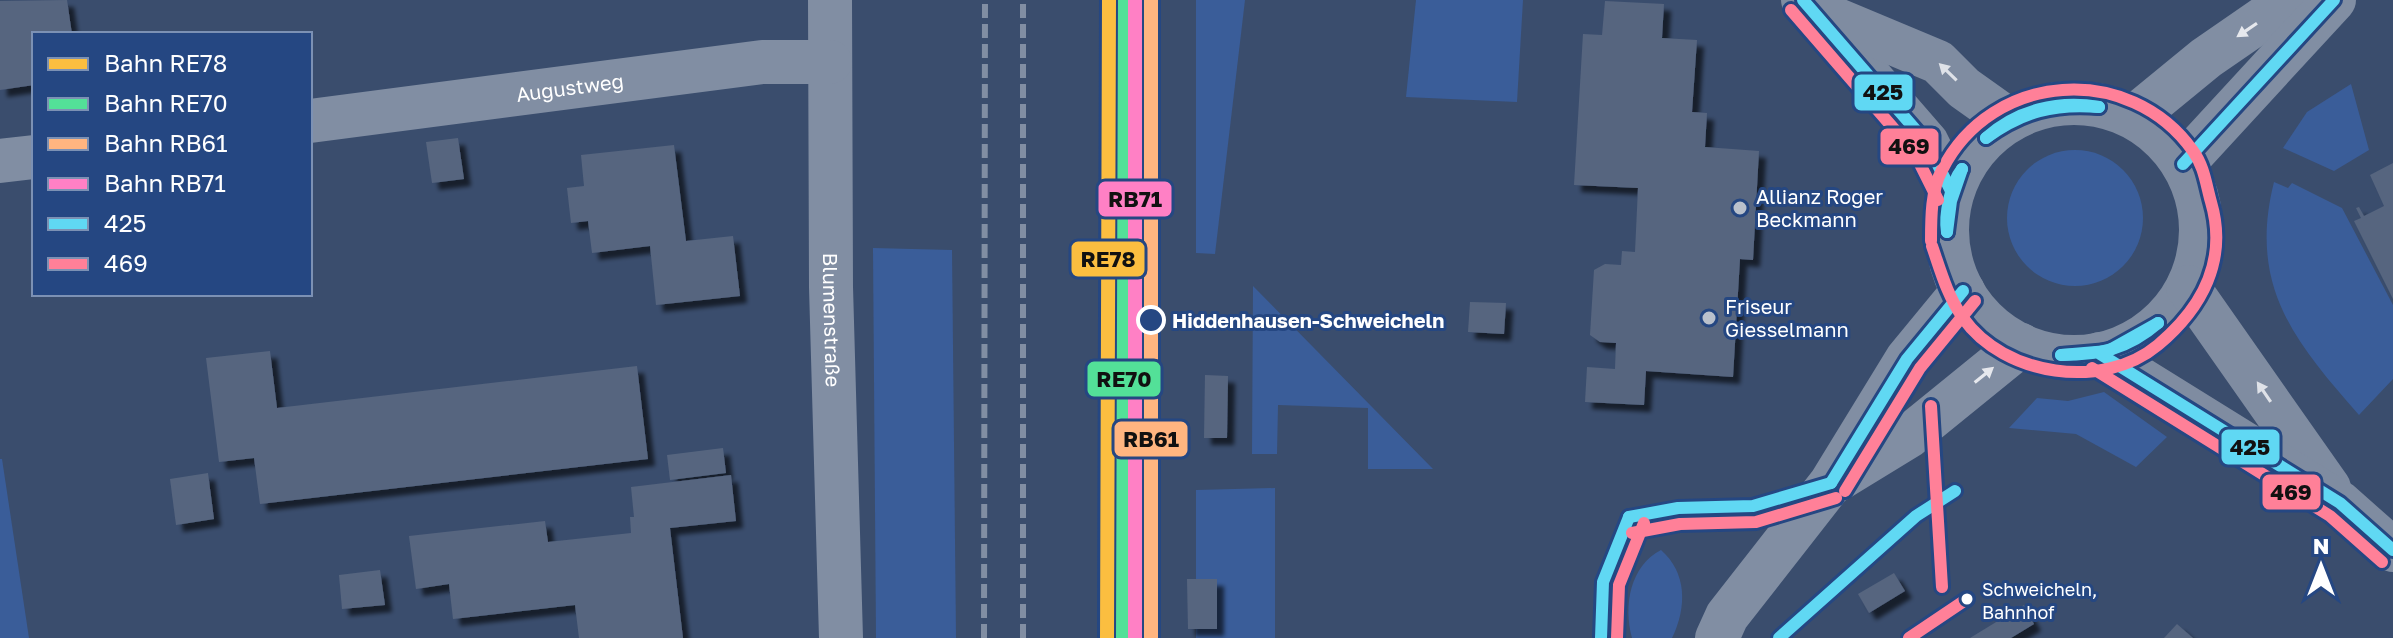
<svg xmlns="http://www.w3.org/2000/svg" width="2393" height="638" font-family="'Golos Text',sans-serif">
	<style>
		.green { fill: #3a5d99 }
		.building { fill: #56657f; filter: url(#shadow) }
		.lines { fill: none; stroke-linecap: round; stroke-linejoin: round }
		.minor { stroke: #818ea3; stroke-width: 44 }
		.major { stroke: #7f8ca1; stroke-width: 44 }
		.rail { stroke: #818ea3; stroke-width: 6; stroke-dasharray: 14 6; stroke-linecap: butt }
		.bus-1-casing { stroke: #254782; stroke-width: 18 }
		.bus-2-casing { stroke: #254782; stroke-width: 18 }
		.bus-1 { stroke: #60d8f3; stroke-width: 12 }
		.bus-2 { stroke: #ff8098; stroke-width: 12 }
		.rail-1-casing { stroke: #254782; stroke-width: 20 }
		.rail-2-casing { stroke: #254782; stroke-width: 20 }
		.rail-3-casing { stroke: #254782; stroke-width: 20 }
		.rail-4-casing { stroke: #254782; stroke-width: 20 }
		.rail-1 { stroke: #fbbe40; stroke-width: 14 }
		.rail-2 { stroke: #53e098; stroke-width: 14 }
		.rail-3 { stroke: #ffb580; stroke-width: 14 }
		.rail-4 { stroke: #ff80c5; stroke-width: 14 }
		.oneway { fill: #e6e8ed }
		.oneway2 { fill: #dfe2e8 }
		.poi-dot { fill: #bac1cc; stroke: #254782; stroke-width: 3 }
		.stop-dot { fill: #254782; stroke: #fff; stroke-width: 4 }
		.bus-dot { fill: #fff; stroke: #254782; stroke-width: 3 }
		.labels { text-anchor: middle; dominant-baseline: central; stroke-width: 6; stroke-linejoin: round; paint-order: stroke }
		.bus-label { font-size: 18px; fill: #fff; stroke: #254782; text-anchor: start }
		.street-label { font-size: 20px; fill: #fff; stroke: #254782 }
		.poi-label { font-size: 20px; fill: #fff; stroke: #254782; text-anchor: start }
		.stop-label { font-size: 20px; font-weight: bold; fill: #fff; stroke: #254782; text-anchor: start }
		.line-badge { stroke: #254782; stroke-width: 3 }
		.pale-badge-label { font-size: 22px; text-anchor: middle; font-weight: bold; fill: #111 }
	</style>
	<defs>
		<filter id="shadow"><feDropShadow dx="7" dy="7" stdDeviation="2" flood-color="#0009"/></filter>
	</defs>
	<rect width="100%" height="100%" fill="#3a4d6d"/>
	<!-- green -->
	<g class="green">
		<path d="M1196 0H1245L1215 254 1196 253Z"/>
		<path d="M1416 0H1523L1517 102 1406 97Z"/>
		<path d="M2351 84 2369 150 2334 171 2283 148 2307 112Z"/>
		<circle cx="2075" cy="218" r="68"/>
		<path d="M2274 182 2288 188 2292 183 2342 208 2393 305V379L2359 415C2294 341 2248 286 2274 182Z"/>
		<path d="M873 248 952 250 956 638H876Z"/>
		<path d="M1253 286 1433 469H1368V408L1278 405 1277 454H1252Z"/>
		<path d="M2104 392 2167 437 2136 467 2076 434 2009 428 2037 398 2068 401Z"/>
		<path d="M0 459H2L29 638H0Z"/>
		<path d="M1275 488V638H1196V629H1217V579H1196V490Z"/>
		<path d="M1661 550C1687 573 1687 607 1672 638H1632C1623 606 1630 566 1661 550Z"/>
	</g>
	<!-- building -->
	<g class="building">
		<path d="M67 0 72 34H34V85L0 90V1Z"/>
		<path d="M1605 1 1664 4 1662 38 1697 40 1692 112 1707 113 1705 147 1759 151 1753 260 1740 259 1733 377 1646 371 1644 405 1585 402 1587 367 1615 369 1616 343 1600 342 1590 335 1594 270 1605 264 1621 265 1622 251 1635 252 1638 188 1574 185 1583 34 1602 35Z"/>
		<path d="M458 138 464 179 432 183 426 142Z"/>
		<path d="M674 145 686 241 733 236 740 296 656 305 650 246 592 253 588 221 571 223 567 188 584 186 581 155Z"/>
		<path d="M2393 163V299L2354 221 2361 218 2356 208 2359 207 2364 216 2384 206 2370 175Z"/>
		<path d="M1470 302 1506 303 1504 334 1468 332Z"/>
		<path d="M270 351 277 408 637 366 648 459 260 504 254 458 219 462 206 358Z"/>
		<path d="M1205 375 1228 376 1227 438H1204Z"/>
		<path d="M723 448 726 473 670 480 667 455Z"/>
		<path d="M208 473 214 519 176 525 170 479Z"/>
		<path d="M731 475 736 521 670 528 683 638H579L575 605 453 619 449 584 416 589 409 536 545 521 548 542 631 533 630 517H634L631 487Z"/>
		<path d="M380 570 385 605 342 609 339 575Z"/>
		<path d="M1894 573 1905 591 1869 613 1858 594Z"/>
		<path d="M1187 579H1217V629H1188Z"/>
		<path d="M2024 605 2034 624 2011 638H1970Z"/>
		<path d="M2177 624 2193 638H2164Z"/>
	</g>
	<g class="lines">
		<!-- minor -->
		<g class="minor">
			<path id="s1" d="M830 0 831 287 841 638"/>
			<path d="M2134 117 2206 58 2267 16 2319 0"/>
			<path id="s2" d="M310 121 762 62H830"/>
			<path d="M0 161 34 157"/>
			<path d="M2183 164 2334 0"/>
			<path d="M1837 480 1909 436 2021 345"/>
			<path d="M1717 638 1727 616 1831 483 1907 359 1963 291"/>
		</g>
		<!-- major -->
		<g class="major">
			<path d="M1803 0 1927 143 1952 193"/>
			<path d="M1823 14 1938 62 1964 88 2009 120"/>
			<circle cx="2074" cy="230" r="127"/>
			<path d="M2188 287 2329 488"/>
			<path d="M2100 354 2340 503 2393 550"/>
		</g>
		<!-- rail -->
		<g class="rail">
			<path d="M984 638 985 0"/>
			<path d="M1023 638V0"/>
		</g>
		<!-- bus-1 casing -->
		<g class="bus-1-casing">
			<g id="bus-1">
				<path d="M1803 0 1927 143 1952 193"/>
				<path d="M1986 138C2017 110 2058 100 2099 107"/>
				<path d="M1986 138C2022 112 2054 103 2099 107"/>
				<path d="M2183 164 2334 0"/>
				<path d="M1947 232C1944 214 1951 183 1962 169"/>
				<path d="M1947 232 1951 201 1962 169"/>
				<path d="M2100 354 2340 503 2393 550"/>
				<path d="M2061 355C2100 355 2128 349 2158 323"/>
				<path d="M2061 355 2108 351 2158 323"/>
				<path d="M1831 483 1907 359 1963 291"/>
				<path d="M1629 517 1678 508 1753 506 1831 483"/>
				<path d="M1601 638 1603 582 1629 517"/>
				<path d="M1779 638 1916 516 1955 491"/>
			</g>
		</g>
		<!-- bus-2 casing -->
		<g class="bus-2-casing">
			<g id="bus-2">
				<path d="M1791 10 1914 152 1938 200"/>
				<path d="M1931 241C1931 218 1931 190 1942 170 1992 71 2130 62 2193 151 2204 166 2206 184 2211 202 2228 260 2202 308 2158 345 2103 391 2004 376 1963 318 1947 295 1941 272 1932 246"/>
				<path d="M2092 368 2330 516 2382 562"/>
				<path d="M1931 406 1942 587"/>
				<path d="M1845 491 1920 368 1975 301"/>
				<path d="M1632 533 1680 524 1756 522 1836 498"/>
				<path d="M1617 638 1619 585 1644 523"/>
				<path d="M1909 638 1967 599"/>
			</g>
		</g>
		<!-- bus-1 -->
		<use href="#bus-1" class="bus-1"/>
		<!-- bus-2 -->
		<use href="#bus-2" class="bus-2"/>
		<!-- rail-1 casing -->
		<g class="rail-1-casing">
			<path id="rail-1" d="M1107 638 1109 0"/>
		</g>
		<!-- rail-2 casing -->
		<g class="rail-2-casing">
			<path id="rail-2" d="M1123 638 1125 0"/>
		</g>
		<!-- rail-3 casing -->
		<g class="rail-3-casing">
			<path id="rail-3" d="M1151 0V638"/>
		</g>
		<!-- rail-4 casing -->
		<g class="rail-4-casing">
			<path id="rail-4" d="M1135 0V638"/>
		</g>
		<!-- rail-1 -->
		<use href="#rail-1" class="rail-1"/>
		<!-- rail-2 -->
		<use href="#rail-2" class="rail-2"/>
		<!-- rail-3 -->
		<use href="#rail-3" class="rail-3"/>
		<!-- rail-4 -->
		<use href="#rail-4" class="rail-4"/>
	</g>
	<!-- one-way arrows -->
	<defs><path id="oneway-solid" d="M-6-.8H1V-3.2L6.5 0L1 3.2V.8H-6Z" transform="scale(2)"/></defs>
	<g class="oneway">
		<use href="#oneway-solid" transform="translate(2247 30) rotate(146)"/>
		<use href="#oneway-solid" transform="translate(1984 375) rotate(-39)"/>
	</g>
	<g class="oneway2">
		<use href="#oneway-solid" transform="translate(1948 72) rotate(-136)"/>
		<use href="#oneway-solid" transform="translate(2264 392) rotate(-124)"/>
	</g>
	<!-- markers -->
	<g class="poi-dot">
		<circle cx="1740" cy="208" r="8"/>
		<circle cx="1709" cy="318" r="8"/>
	</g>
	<circle class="stop-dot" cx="1151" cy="320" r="13"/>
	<circle class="bus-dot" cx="1967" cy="599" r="7"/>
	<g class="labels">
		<!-- bus labels -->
		<g class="bus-label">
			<text x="1982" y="589">Schweicheln,<tspan x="1982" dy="23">Bahnhof</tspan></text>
		</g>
		<!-- street labels -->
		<g class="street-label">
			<text stroke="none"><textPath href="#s2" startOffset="262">Augustweg</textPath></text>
			<text stroke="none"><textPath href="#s1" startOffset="320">Blumenstraße</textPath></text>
		</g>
		<!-- poi labels -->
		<g class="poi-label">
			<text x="1756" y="196">Allianz Roger<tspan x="1756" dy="23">Beckmann</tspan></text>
			<text x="1725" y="306">Friseur<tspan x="1725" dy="23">Giesselmann</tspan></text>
		</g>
		<!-- stop labels -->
		<g class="stop-label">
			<text x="1172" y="320">Hiddenhausen-Schweicheln</text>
		</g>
	</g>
	<g class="line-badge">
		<rect x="1853" y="73" width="61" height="39" rx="8" fill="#60d8f3"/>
		<rect x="1879" y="127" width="61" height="39" rx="8" fill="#ff8098"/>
		<rect x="1097" y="180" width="76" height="38" rx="8" fill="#ff80c5"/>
		<rect x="1070" y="240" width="76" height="38" rx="8" fill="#fbbe40"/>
		<rect x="1086" y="360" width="76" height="38" rx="8" fill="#53e098"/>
		<rect x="1113" y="420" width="76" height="38" rx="8" fill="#ffb580"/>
		<rect x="2220" y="428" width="61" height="38" rx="8" fill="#60d8f3"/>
		<rect x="2261" y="473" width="61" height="38" rx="8" fill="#ff8098"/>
	</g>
	<g class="pale-badge-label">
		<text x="1883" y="100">425</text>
		<text x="1909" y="154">469</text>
		<text x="1135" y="207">RB71</text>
		<text x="1108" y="267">RE78</text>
		<text x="1124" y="387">RE70</text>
		<text x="1151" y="447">RB61</text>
		<text x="2250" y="455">425</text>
		<text x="2291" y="500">469</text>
	</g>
	<!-- legend -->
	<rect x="32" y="32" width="280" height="264" fill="#254782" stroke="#7c91b4" stroke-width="2"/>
	<rect x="48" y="58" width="40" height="12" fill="#fbbe40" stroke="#7c91b4" stroke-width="2"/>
	<text x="104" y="72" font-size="24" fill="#ffffff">Bahn RE78</text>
	<rect x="48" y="98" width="40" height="12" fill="#53e098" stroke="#7c91b4" stroke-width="2"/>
	<text x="104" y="112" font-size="24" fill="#ffffff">Bahn RE70</text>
	<rect x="48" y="138" width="40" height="12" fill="#ffb580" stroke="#7c91b4" stroke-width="2"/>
	<text x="104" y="152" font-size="24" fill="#ffffff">Bahn RB61</text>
	<rect x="48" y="178" width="40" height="12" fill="#ff80c5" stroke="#7c91b4" stroke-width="2"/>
	<text x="104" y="192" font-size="24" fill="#ffffff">Bahn RB71</text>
	<rect x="48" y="218" width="40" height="12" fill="#60d8f3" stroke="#7c91b4" stroke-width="2"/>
	<text x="104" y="232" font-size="24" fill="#ffffff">425</text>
	<rect x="48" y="258" width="40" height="12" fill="#ff8098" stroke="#7c91b4" stroke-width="2"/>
	<text x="104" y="272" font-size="24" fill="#ffffff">469</text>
	<!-- north arrow -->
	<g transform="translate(2321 566)" stroke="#254782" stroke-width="6" paint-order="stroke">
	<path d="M0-6L14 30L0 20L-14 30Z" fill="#ffffff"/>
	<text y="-12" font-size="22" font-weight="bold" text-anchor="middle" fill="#ffffff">N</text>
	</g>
</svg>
